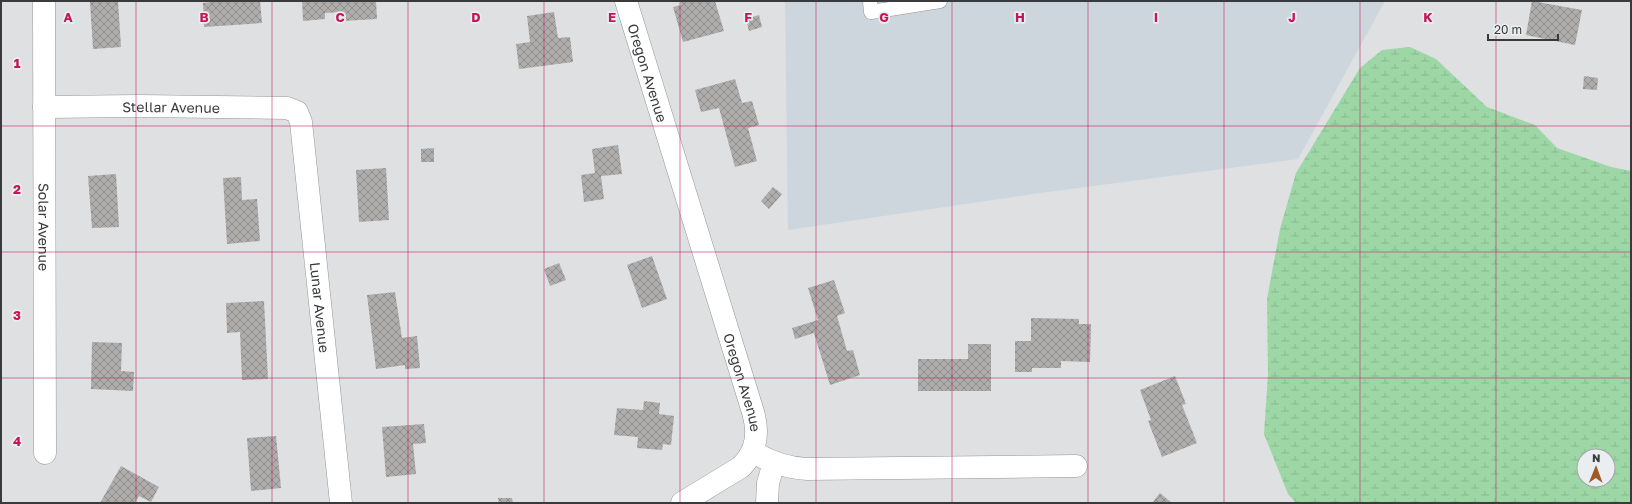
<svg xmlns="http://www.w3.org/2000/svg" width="1632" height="504" font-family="'Golos Text',sans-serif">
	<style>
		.built { fill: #cdd6dd }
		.wetland { fill: url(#wetland-marsh); fill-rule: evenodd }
		.building { fill: url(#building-cross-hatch) }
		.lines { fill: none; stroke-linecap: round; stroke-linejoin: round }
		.lane-casing { stroke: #949698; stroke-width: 15 }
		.street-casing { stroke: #949698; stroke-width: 23 }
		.lane { stroke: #fff; stroke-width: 14 }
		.street { stroke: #fff; stroke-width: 22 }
		.grid { fill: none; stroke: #c2185b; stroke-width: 1; stroke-opacity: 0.55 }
		.labels { text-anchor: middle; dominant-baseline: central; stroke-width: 3.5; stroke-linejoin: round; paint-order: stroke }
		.street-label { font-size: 14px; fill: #393a3b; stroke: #ebeef0 }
		.grid-label { font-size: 13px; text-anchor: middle; font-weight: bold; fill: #c2185b; stroke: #ebeef0; stroke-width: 3.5; stroke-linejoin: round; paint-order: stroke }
	</style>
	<defs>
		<pattern id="wetland-marsh" width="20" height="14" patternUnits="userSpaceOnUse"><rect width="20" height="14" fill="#9ed7a6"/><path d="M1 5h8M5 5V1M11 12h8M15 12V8" fill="none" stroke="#89b990"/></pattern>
		<pattern id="building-cross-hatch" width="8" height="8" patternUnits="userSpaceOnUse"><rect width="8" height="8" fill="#afadab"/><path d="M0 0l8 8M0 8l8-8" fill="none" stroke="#8f8e8c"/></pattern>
	</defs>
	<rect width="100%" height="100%" fill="#dee0e2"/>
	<!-- built -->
	<path class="built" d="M785 1H1385L1298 159 1040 193 788 230Z"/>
	<!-- wetland -->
	<path class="wetland" d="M1410 47 1436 59 1487 107 1535 125 1557 148 1611 167 1631 171V503H1296L1288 494 1264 434 1268 375 1267 299 1280 229 1296 173 1360 68 1382 50ZM1584 456H1608V480H1584Z"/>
	<!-- building -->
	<g class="building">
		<path d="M118 1 121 47 93 49 90 2Z"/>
		<path d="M220 1H260L262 23 204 27 203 3Z"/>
		<path d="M302 1H376L377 19 343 21 342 12 325 13V19L303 21Z"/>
		<path d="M680 1H715L724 31 683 42 673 7 681 5Z"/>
		<path d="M1532 1 1582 10 1575 45 1526 35Z"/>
		<path d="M554 12 558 38 570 37 573 62 519 69 516 44 530 42 527 16Z"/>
		<path d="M759 15 762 27 749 31 746 19Z"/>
		<path d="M1584 76 1598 78 1597 90 1583 89Z"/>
		<path d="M735 79 742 103 752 101 759 125 748 128 757 161 735 167 719 108 701 112 695 90Z"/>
		<path d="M618 145 622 174 601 176 604 199 584 202 581 175 595 173 592 149Z"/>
		<path d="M434 148V162H421V149Z"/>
		<path d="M386 168 389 220 359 222 356 170Z"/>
		<path d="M116 174 119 227 92 228 88 176Z"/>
		<path d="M241 177 242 200 257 199 260 241 227 244 223 178Z"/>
		<path d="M773 187 782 194 769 209 761 201Z"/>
		<path d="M652 256 667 299 642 308 627 265Z"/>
		<path d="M559 263 566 280 550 286 544 269Z"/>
		<path d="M834 280 845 313 837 316 847 351 853 350 860 375 830 385 814 333 795 339 792 328 818 320 808 288Z"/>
		<path d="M395 292 402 338 417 336 420 368 405 369V365L376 369 367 295Z"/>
		<path d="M264 301 268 379 242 380 240 332 227 333 226 303Z"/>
		<path d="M1031 318 1079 319V324H1091L1090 362 1061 361V368H1032V372H1015V341H1031Z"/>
		<path d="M92 342 122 343 121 371 134 372 133 391 91 389Z"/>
		<path d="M968 344H991V391H918V359H968Z"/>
		<path d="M1175 376 1186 404 1182 405 1197 443 1162 457 1148 421 1151 420 1140 390Z"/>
		<path d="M644 401 660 403 659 414 674 416 671 445 663 444 662 450 637 448 638 437 614 435 617 408 643 410Z"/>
		<path d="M424 424 426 443 413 444 416 474 386 477 382 427Z"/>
		<path d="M276 436 281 488 251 491 247 438Z"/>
		<path d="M121 466 159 487 151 502 139 496 135 503H100Z"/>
		<path d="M1160 493 1172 503H1152Z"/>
		<path d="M498 498H512L513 503H499Z"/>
	</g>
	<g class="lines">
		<!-- lane casing -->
		<g class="lane-casing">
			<path id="lane" d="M870 1 871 12 940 1"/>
		</g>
		<!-- street casing -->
		<g class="street-casing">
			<g id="street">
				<path id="s1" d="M44 1 45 453"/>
				<path id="s2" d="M626 1 753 412C759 433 757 451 741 467L682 503"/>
				<path id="s3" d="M44 107 139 106 287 108 297 112 301 122 341 503"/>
				<path d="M753 452C770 462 787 468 807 469L1076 466"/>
				<path d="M767 503 768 483 774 463"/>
			</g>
		</g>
		<!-- lane -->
		<use href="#lane" class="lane"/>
		<!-- street -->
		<use href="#street" class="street"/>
	</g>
	<!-- grid -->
	<path class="grid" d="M136 1V503M272 1V503M408 1V503M544 1V503M680 1V503M816 1V503M952 1V503M1088 1V503M1224 1V503M1360 1V503M1496 1V503M1 126H1631M1 252H1631M1 378H1631"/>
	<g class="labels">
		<!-- street labels -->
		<g class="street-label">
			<text stroke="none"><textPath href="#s2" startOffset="75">Oregon Avenue</textPath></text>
			<text stroke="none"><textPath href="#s3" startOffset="127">Stellar Avenue</textPath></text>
			<text stroke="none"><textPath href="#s1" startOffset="226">Solar Avenue</textPath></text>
			<text stroke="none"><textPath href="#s3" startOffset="451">Lunar Avenue</textPath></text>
			<text stroke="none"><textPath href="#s2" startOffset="399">Oregon Avenue</textPath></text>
		</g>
	</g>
	<g class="grid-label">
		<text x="68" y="22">A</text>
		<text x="204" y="22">B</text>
		<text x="340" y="22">C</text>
		<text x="476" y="22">D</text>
		<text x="612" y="22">E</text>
		<text x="748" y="22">F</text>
		<text x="884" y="22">G</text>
		<text x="1020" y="22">H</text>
		<text x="1156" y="22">I</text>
		<text x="1292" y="22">J</text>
		<text x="1428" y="22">K</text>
		<text x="17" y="68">1</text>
		<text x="17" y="194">2</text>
		<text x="17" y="320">3</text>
		<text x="17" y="446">4</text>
	</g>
	<!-- border -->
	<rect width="1632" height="504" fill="none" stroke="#393a3b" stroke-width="4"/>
	<!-- north arrow -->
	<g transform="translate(1596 468) rotate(1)"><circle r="19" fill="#ebeef0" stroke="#a4a6a8"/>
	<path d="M0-3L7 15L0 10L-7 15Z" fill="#9d5c26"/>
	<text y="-6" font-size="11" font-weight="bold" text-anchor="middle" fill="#393a3b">N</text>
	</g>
	<!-- scale -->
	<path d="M1488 34v6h70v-6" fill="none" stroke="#393a3b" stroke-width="2"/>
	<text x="1494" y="34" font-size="12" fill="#393a3b" stroke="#ebeef0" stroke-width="3" paint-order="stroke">20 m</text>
</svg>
